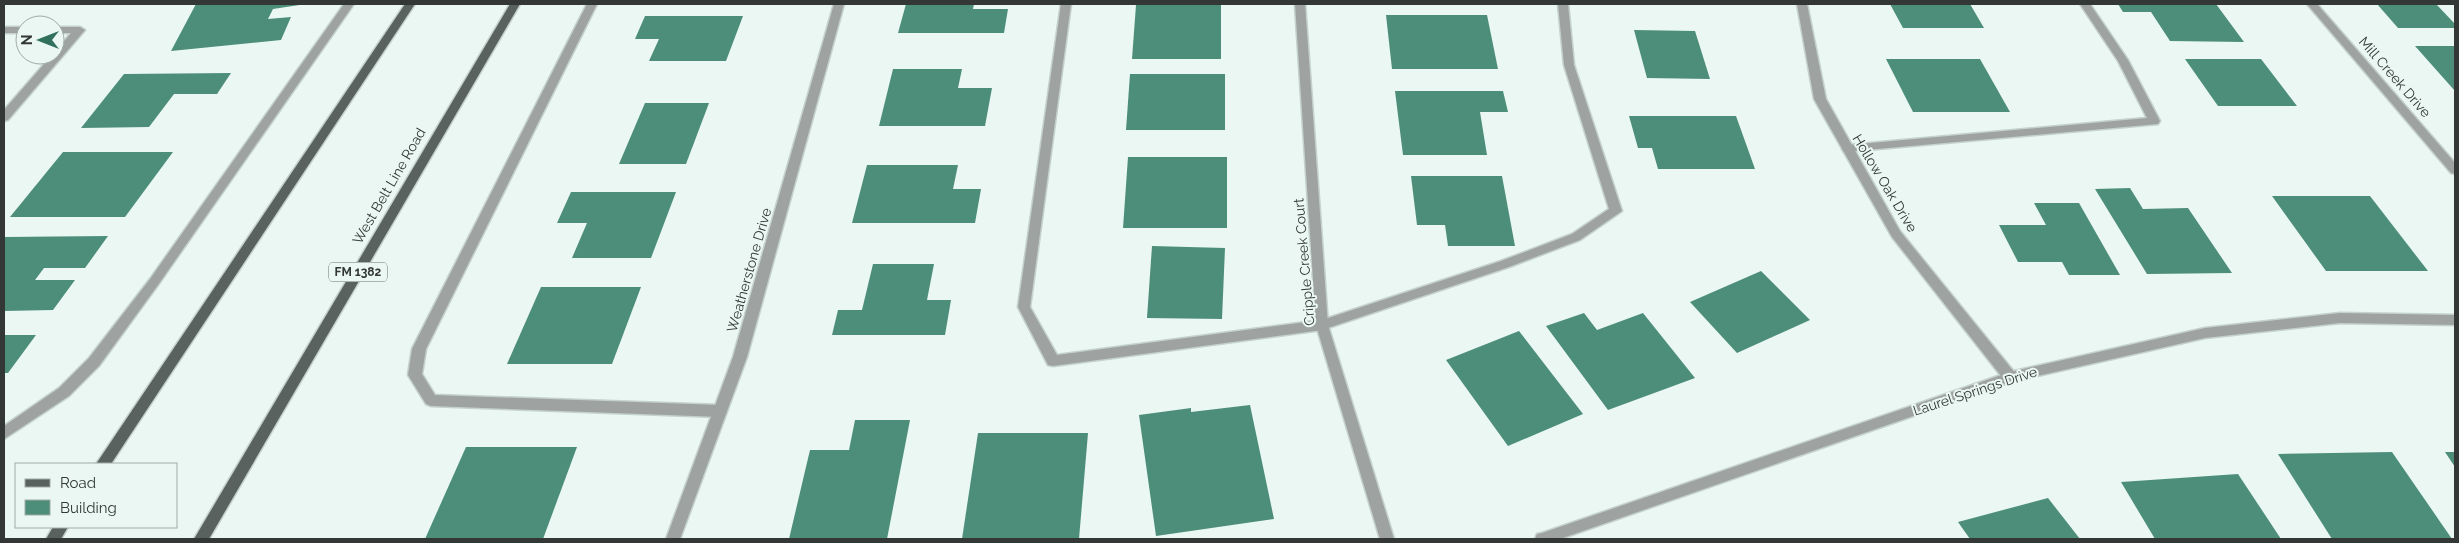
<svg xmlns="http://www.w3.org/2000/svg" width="2459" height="543" font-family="Raleway,sans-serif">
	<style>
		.building { fill: #4d8e7a }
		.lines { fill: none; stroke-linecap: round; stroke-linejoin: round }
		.service-casing { stroke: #c5d1cc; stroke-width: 3 }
		.minor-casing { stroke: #c5d1cc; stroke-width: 3 }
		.tertiary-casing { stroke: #c5d1cc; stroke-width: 3 }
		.primary-casing { stroke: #c5d1cc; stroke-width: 3 }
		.service { fill: #9ea3a1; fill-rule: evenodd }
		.minor { fill: #9ea3a1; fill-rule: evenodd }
		.tertiary { fill: #9ea3a1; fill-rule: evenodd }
		.primary { fill: #59625f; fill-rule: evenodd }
		.labels { text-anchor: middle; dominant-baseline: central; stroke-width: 4; stroke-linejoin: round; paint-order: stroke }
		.shield { fill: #eaf7f2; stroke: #6a716e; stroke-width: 1 }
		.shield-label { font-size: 12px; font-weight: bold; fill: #333836 }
		.street-label { font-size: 14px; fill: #333836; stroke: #eaf7f2 }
	</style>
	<rect width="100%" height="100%" fill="#eaf7f2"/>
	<!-- building -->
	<g class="building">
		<path d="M196 4H306L273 9 268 19 291 17 281 40 171 51Z"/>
		<path d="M906 4H974L973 9H1008L1004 33H898Z"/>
		<path d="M1890 4H1970L1984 28H1903Z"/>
		<path d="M2118 4H2216L2244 42 2170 41 2151 12H2123Z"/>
		<path d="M2377 4H2436L2455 24V28H2398Z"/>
		<path d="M1136 5H1221V59H1132Z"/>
		<path d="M1386 15H1487L1498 69H1392Z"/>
		<path d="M645 16H743L726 61H649L659 39H635Z"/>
		<path d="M1634 30 1695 31 1710 79 1647 78Z"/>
		<path d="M2415 46H2455V91Z"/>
		<path d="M1886 59H1980L2010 112H1913Z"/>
		<path d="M2185 59H2261L2297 106H2218Z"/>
		<path d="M893 69H962L958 88H992L985 126H879Z"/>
		<path d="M231 73 217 94H174L149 127 81 128 124 74Z"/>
		<path d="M1130 74H1225V130H1126Z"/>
		<path d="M1395 91H1503L1508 112H1480L1487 155H1403Z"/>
		<path d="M645 103H709L686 164H619Z"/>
		<path d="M1629 116H1736L1755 169H1658L1652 148H1638Z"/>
		<path d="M63 152H173L125 217H10Z"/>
		<path d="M1128 157H1227V228H1123Z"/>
		<path d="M867 165H958L953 189H981L975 223H852Z"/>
		<path d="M1411 176H1502L1515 246H1448L1445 225H1417Z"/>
		<path d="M2130 188 2143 209 2188 208 2232 273 2147 274 2095 189Z"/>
		<path d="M571 192H676L651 258H572L587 223H557Z"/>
		<path d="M2272 196H2370L2428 271H2326Z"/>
		<path d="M2034 203H2079L2120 275H2069L2062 262H2018L1999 225H2046Z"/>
		<path d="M108 236 85 268H44L35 280H75L53 310 4 311V237Z"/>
		<path d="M1152 246 1225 248 1222 319 1147 318Z"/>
		<path d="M873 264H934L927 300H951L945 335H832L838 310H862Z"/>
		<path d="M1761 271 1810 320 1737 353 1690 302Z"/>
		<path d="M541 287H641L612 364H507Z"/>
		<path d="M1584 313 1597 330 1643 313 1695 378 1608 410 1546 326Z"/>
		<path d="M1519 331 1583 414 1508 446 1446 360Z"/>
		<path d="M4 335H36L8 373H4Z"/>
		<path d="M1250 405 1274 519 1156 536 1139 415 1191 408V412Z"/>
		<path d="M855 420H910L887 539H789L810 450H849Z"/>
		<path d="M978 433H1088L1079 539H962Z"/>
		<path d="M466 447H577L543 539H425Z"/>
		<path d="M2392 452 2452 539H2332L2278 454Z"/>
		<path d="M2445 452H2455V467Z"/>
		<path d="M2238 474 2281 539H2155L2121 482Z"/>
		<path d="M2048 498 2080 539H1970L1958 522Z"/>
	</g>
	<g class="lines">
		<!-- service casing -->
		<g class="service-casing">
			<g id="service">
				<path d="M587 4H597L426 349 422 374 435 395 720 405 725 407 727 411 725 415 720 417 431 406 426 404 408 375 412 349Z"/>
				<path d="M1061 4H1071L1030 307 1057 355 1322 320 1501 261 1572 234 1609 209 1564 65 1558 4H1568L1574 65 1622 211 1580 240 1509 267 1322 330 1053 366 1048 365 1018 307Z"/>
				<path d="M2080 4H2090L2128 60 2160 121 2158 124 1844 152 1842 149 1848 145 2147 118 2118 61Z"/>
			</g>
		</g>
		<!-- minor casing -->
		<g class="minor-casing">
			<g id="minor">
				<path d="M344 4H354L158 285 99 366 69 396 4 439V426L59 388 89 358 150 279Z"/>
				<path d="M834 4H844L747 357 680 539H666L733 357Z"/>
				<path d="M1295 4H1305L1328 325 1394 539H1380L1316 325Z"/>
				<path d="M1797 4H1807L1826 99 1900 231 2015 373 2017 377 2015 381 2010 382 2005 381 1892 237 1814 99Z"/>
				<path d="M2307 4H2317L2455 163V174L2451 173Z"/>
				<rect x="4" y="27" width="21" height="6"/>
				<path d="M55 27H80L85 30 8 120 4 121V110L52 55H55V52L71 33H55Z"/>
			</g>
		</g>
		<!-- tertiary casing -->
		<g class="tertiary-casing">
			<path id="tertiary" d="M2340 313 2455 315V325L2340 323 2205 338 2011 382 1560 539H1535L1537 534 1542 533 2010 372 2205 328Z"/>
		</g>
		<!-- primary casing -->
		<g class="primary-casing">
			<g id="primary">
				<path d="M405 4H415L111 464H96Z"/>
				<path d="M510 4H520L209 539H194Z"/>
				<path d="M53 527H68L61 539H46Z"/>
			</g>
		</g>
		<!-- service -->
		<use href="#service" class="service"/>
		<!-- minor -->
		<use href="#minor" class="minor"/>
		<!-- tertiary -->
		<use href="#tertiary" class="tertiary"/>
		<!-- primary -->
		<use href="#primary" class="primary"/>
	</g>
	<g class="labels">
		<!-- shield labels -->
		<rect class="shield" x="329" y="262.5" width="58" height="19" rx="4"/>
		<g class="shield-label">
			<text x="358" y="272">FM 1382</text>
		</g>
		<!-- street labels -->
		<g class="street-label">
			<text transform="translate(2395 77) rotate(49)">Mill Creek Drive</text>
			<text transform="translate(1885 183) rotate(59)">Hollow Oak Drive</text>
			<text transform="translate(389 186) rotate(-60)">West Belt Line Road</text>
			<text transform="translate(1304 262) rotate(-95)">Cripple Creek Court</text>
			<text transform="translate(749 270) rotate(-74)">Weatherstone Drive</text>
			<text transform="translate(1975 391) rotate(-18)">Laurel Springs Drive</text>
		</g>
	</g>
	<!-- border -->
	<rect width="2459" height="543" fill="none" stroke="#333836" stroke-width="10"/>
	<!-- legend -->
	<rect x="15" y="463" width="162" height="65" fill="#eaf7f2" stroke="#a1aba7"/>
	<rect x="25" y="479" width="25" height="8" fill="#59625f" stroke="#a1aba7"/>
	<text x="60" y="488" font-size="15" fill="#333836">Road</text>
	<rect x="25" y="500" width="25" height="15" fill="#4d8e7a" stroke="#a1aba7"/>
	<text x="60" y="513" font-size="15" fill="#333836">Building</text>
	<!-- north arrow -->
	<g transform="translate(40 40) rotate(270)"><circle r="24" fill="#eaf7f2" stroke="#a1aba7"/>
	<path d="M0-4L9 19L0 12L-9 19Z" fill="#31705d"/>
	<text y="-8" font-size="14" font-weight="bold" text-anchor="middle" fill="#333836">N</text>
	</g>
</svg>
